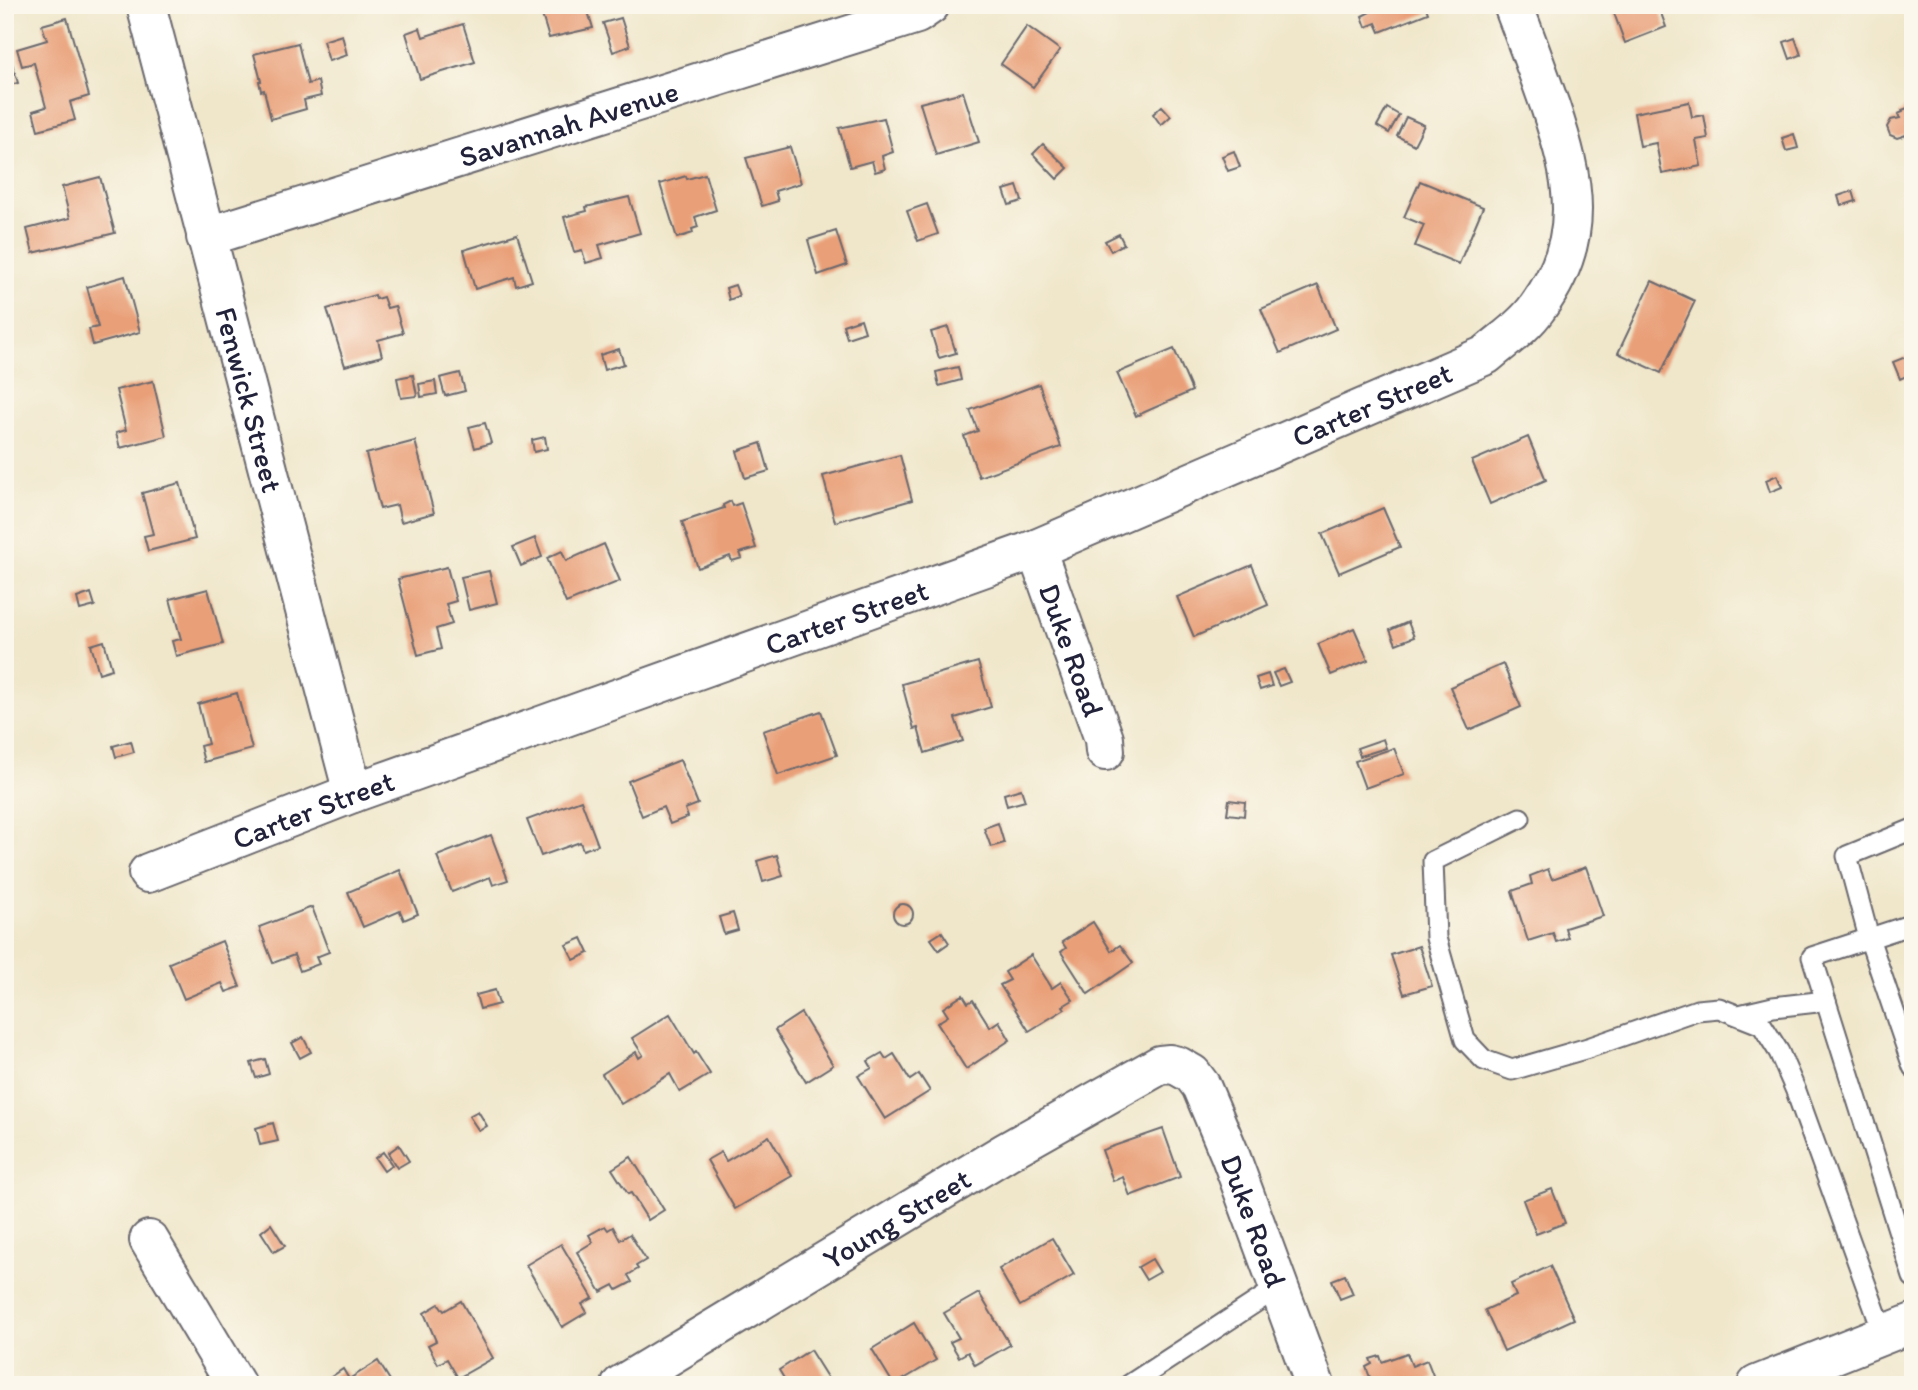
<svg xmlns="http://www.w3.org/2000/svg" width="1918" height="1390" font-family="Itim,sans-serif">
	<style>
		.building { fill: #e9a079 }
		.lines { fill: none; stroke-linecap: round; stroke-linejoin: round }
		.lane-casing { stroke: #6a676d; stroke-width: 23 }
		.street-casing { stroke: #6a676d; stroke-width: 42 }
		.lane { stroke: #fff; stroke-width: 19 }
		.street { stroke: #fff; stroke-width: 38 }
		.labels { text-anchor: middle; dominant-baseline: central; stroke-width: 5; stroke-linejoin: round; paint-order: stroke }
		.street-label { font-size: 30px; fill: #22223b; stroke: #fbf7ec }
	</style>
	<rect width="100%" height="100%" fill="#fbf7ec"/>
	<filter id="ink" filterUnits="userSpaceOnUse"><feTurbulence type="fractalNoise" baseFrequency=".0143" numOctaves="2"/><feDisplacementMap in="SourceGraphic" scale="14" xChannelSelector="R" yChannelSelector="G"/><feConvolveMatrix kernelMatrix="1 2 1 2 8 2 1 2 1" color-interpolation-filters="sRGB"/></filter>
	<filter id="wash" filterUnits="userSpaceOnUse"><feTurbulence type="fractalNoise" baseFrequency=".00686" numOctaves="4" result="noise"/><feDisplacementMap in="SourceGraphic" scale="28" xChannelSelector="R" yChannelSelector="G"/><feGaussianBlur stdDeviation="1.57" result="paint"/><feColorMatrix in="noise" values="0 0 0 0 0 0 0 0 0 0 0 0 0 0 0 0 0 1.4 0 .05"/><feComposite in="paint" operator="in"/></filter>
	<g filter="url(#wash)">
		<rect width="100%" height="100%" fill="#f0e7cb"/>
		<g id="blocks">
			<!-- building -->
			<g class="building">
				<path d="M539 5H586L593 28 549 38Z"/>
				<path d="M1367 5H1425L1428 13 1380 32 1376 23 1366 27 1362 16 1370 12Z"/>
				<path d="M1611 5H1658L1666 27 1625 43Z"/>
				<path d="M67 18 89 96 70 102 75 120 38 130 33 111 46 107 34 63 22 66 17 49 47 40 42 25Z"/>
				<path d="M621 18 630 46 613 52 603 23Z"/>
				<path d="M463 24 475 62 420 79 406 33 420 28 423 37Z"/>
				<path d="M1027 26 1060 50 1033 87 1001 64Z"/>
				<path d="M342 35 347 55 329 61 323 41Z"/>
				<path d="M1795 38 1801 55 1790 59 1784 42Z"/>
				<path d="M298 43 308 84 318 81 321 96 304 100 306 109 271 119 264 90 261 91 259 81H261L254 54Z"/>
				<path d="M8 50 18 83 5 86V51Z"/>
				<path d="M963 92 979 142 936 155 920 103Z"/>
				<path d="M1689 102 1692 117 1704 115 1708 138 1696 140 1701 166 1662 174 1656 143 1640 146 1634 113Z"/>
				<path d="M1162 106 1171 116 1161 125 1153 114Z"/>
				<path d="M1913 106V138L1908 139 1906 135 1897 138 1890 135 1887 127 1891 120 1900 118 1898 114 1903 112 1902 110Z"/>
				<path d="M1387 108 1399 115 1389 133 1377 126Z"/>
				<path d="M1406 117 1424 125 1414 145 1397 136Z"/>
				<path d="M884 118 893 152 882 156 885 169 875 172 872 161 850 167 839 128Z"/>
				<path d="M1794 134 1798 148 1786 151 1782 138Z"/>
				<path d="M1043 144 1068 168 1057 179 1033 154Z"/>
				<path d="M790 147 801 183 775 191 778 201 762 206 746 158Z"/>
				<path d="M1234 151 1240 167 1228 171 1222 156Z"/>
				<path d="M705 174 716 210 695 217 698 227 692 229 693 233 677 238 660 184 686 176 687 179Z"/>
				<path d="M100 177 115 233 33 253 27 229 70 218 62 187Z"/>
				<path d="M1420 181 1483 207 1459 264 1415 246 1424 225 1404 217Z"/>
				<path d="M1017 186 1022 201 1009 205 1004 190Z"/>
				<path d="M1853 191 1856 201 1841 206 1838 196Z"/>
				<path d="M629 197 640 233 599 245 603 258 586 263 582 250 574 252 564 217 587 211 586 207Z"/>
				<path d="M927 204 938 234 918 241 907 211Z"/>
				<path d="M836 231 847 265 818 275 808 240Z"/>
				<path d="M517 234 532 281 516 286 514 277 475 289 464 250Z"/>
				<path d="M1119 234 1124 244 1111 251 1105 241Z"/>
				<path d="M125 276 140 332 93 345 89 329 98 327 87 287Z"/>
				<path d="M1652 281 1695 301 1661 373 1618 353Z"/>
				<path d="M735 285 739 296 729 300 726 288Z"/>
				<path d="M1318 285 1336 329 1280 353 1261 309Z"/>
				<path d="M375 295 376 299 383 297 387 308 395 306 403 333 378 340 382 356 345 366 327 309Z"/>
				<path d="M861 319 865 332 847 338 843 325Z"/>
				<path d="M948 327 956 353 939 358 931 332Z"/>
				<path d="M619 349 624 364 604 370 600 355Z"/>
				<path d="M1174 349 1192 391 1136 416 1117 373Z"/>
				<path d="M1908 356 1913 373 1900 379 1893 362Z"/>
				<path d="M958 367 961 380 939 386 936 372Z"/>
				<path d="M460 373 465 391 445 396 440 378Z"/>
				<path d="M413 375 417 396 401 398 397 378Z"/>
				<path d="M153 381 166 436 120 448 116 433 126 430 116 390Z"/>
				<path d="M435 381 437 394 421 397 419 384Z"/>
				<path d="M1039 384 1061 447 979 477 964 436 978 431 970 410Z"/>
				<path d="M485 423 491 443 475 448 469 427Z"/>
				<path d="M545 437 547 449 534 452 532 440Z"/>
				<path d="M1528 437 1546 480 1490 504 1472 461Z"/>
				<path d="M415 441 434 513 401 522 397 505 380 509 366 454Z"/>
				<path d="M761 443 769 471 745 478 737 451Z"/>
				<path d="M900 455 912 500 835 522 823 476Z"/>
				<path d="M1777 475 1782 487 1770 492 1766 480Z"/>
				<path d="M180 483 195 539 148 551 144 536 153 534 142 493Z"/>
				<path d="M731 501 733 506 741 503 756 548 740 553 742 558 732 561 730 556 698 568 682 522 724 508 723 505Z"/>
				<path d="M1383 508 1400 547 1339 573 1322 534Z"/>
				<path d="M535 538 542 557 521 566 513 547Z"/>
				<path d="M604 544 620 581 566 603 547 558 562 551 566 561Z"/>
				<path d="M1252 565 1268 605 1194 637 1177 597Z"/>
				<path d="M447 567 456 601 446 604 452 624 436 629 441 649 418 655 398 579Z"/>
				<path d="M489 571 497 603 469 610 461 577Z"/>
				<path d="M208 589 223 644 176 656 172 641 181 639 170 599Z"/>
				<path d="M91 593 95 606 80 610 77 598Z"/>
				<path d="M1408 622 1414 637 1396 644 1390 630Z"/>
				<path d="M1354 628 1368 660 1331 675 1318 644Z"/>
				<path d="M104 641 112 669 99 673 91 645Z"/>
				<path d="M978 662 991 707 955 718 963 741 925 753 918 728 914 729 902 684Z"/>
				<path d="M1503 664 1521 707 1469 730 1450 687Z"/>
				<path d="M1284 669 1290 682 1279 686 1273 673Z"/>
				<path d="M1268 674 1272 686 1260 690 1256 678Z"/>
				<path d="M237 693 252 749 204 762 200 746 208 744 198 704Z"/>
				<path d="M821 711 837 755 778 775 763 731Z"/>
				<path d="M1383 739 1386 748 1360 756 1357 748Z"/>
				<path d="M131 741 134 752 116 757 113 746Z"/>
				<path d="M1394 748 1404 774 1365 788 1355 761Z"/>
				<path d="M680 760 698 804 685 809 688 817 670 824 663 807 642 816 628 781Z"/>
				<path d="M1021 789 1025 801 1007 806 1004 794Z"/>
				<path d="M581 800 598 845 583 850 580 842 541 856 527 820Z"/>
				<path d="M1229 800 1245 802 1244 816 1227 814Z"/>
				<path d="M998 823 1004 843 991 847 984 828Z"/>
				<path d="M491 835 508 880 493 885 490 877 452 892 437 856Z"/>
				<path d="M777 855 783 876 763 882 757 861Z"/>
				<path d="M1586 867 1603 916 1565 928 1568 938 1556 942 1553 933 1528 941 1512 891 1532 884 1530 876 1548 869 1552 879Z"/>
				<path d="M400 870 418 914 404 920 400 911 363 927 348 892Z"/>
				<circle cx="903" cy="914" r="10"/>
				<path d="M312 907 329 952 316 957 319 964 300 971 294 955 273 963 259 927Z"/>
				<path d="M733 913 738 930 724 934 719 917Z"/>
				<path d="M1093 922 1111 951 1120 945 1133 963 1088 994 1061 952 1066 948 1062 942Z"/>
				<path d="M942 932 949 943 939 950 931 939Z"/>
				<path d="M582 938 589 953 574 960 566 945Z"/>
				<path d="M222 941 240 987 226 992 222 983 184 999 169 963Z"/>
				<path d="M1419 946 1432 986 1404 994 1391 955Z"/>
				<path d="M1031 955 1052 988 1061 982 1073 1000 1063 1006 1065 1009 1029 1031 1000 985 1010 980 1005 972Z"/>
				<path d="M495 990 499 1004 480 1009 476 995Z"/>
				<path d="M963 995 968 1003 973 1000 990 1027 999 1021 1010 1040 966 1069 937 1023 948 1016 943 1008Z"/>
				<path d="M801 1013 833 1065 806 1082 775 1030Z"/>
				<path d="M670 1014 694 1054 696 1052 710 1074 680 1092 670 1074 621 1104 602 1074 636 1052 639 1058 643 1055 632 1038Z"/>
				<path d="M303 1037 311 1052 300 1058 292 1043Z"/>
				<path d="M882 1053 886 1059 894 1054 910 1080 919 1074 930 1091 885 1119 858 1076 872 1068 868 1061Z"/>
				<path d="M265 1059 269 1074 256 1078 251 1063Z"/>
				<path d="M478 1111 487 1126 479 1131 469 1116Z"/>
				<path d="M273 1123 278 1141 260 1145 256 1128Z"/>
				<path d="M1163 1129 1180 1177 1130 1196 1123 1177 1113 1181 1102 1150Z"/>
				<path d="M769 1136 792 1176 735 1209 707 1160 721 1152 726 1161Z"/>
				<path d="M399 1145 409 1161 397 1168 388 1153Z"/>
				<path d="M383 1152 392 1165 384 1171 375 1158Z"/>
				<path d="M631 1157 664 1210 648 1220 631 1193 628 1194 612 1169Z"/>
				<path d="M1552 1189 1565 1223 1536 1234 1523 1200Z"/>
				<path d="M271 1224 285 1246 274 1252 261 1232Z"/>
				<path d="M605 1226 608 1230 613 1227 620 1240 630 1234 646 1260 636 1266 638 1269 628 1275 632 1282 617 1290 614 1285 601 1292 577 1252 593 1242 589 1235Z"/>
				<path d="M1052 1238 1074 1275 1020 1306 999 1269Z"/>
				<path d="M561 1244 593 1298 582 1304 587 1312 562 1327 526 1265Z"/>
				<path d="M1152 1259 1160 1272 1146 1280 1138 1267Z"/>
				<path d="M1550 1266 1574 1319 1504 1351 1485 1310 1516 1296 1511 1284Z"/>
				<path d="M1345 1275 1353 1294 1340 1299 1332 1280Z"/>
				<path d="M979 1293 1010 1345 975 1365 968 1352 959 1357 950 1342 959 1338 944 1313Z"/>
				<path d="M461 1301 493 1358 458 1378 447 1359 438 1364 428 1345 436 1341 424 1313 439 1304 444 1311Z"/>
				<path d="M914 1323 936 1360 894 1385 872 1349Z"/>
				<path d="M810 1350 832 1385H788L779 1370Z"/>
				<path d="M1407 1353 1412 1366 1427 1360 1434 1378 1420 1385H1373L1366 1367 1372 1364 1370 1359 1380 1356 1382 1362Z"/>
				<path d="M378 1361 393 1385H331L328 1379 343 1369 349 1379Z"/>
			</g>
		</g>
	</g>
	<g filter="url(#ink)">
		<use href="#blocks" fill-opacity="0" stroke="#6a676d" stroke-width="2"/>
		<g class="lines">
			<!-- lane casing -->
			<g class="lane-casing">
				<g id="lane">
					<path d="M1520 818 1433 861 1436 938 1465 1040 1484 1060 1512 1070 1588 1048 1697 1010 1719 1008 1762 1025 1779 1052 1796 1091 1884 1335"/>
					<path d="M1913 829 1847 856 1869 938 1913 1067"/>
					<path d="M1913 924 1812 957 1913 1277"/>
					<path d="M1739 1015 1773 1007 1826 1001"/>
					<path d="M1129 1385 1279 1287"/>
				</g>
			</g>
			<!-- street casing -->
			<g class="street-casing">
				<g id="street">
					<path id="s1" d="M146 5 353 793"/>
					<path id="s2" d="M206 237 917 14 930 5"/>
					<path id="s3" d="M1036 549 1104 739 1105 751"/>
					<path id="s4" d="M148 873 353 793 1036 549 1486 355C1503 340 1524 327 1537 308 1588 239 1575 181 1550 106 1538 72 1526 39 1513 5"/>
					<path d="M149 1240 236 1385"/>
					<path id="s5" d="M621 1385 1006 1152 1160 1065 1170 1064 1178 1066 1192 1074 1201 1086 1230 1155 1315 1385"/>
					<path d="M1757 1385 1913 1323"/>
				</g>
			</g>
			<!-- lane -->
			<use href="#lane" class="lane"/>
			<!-- street -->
			<use href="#street" class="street"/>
		</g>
	</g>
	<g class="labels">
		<!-- street labels -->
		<g class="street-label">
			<text stroke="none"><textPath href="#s2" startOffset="380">Savannah Avenue</textPath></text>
			<text stroke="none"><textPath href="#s1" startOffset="408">Fenwick Street</textPath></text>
			<text stroke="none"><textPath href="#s4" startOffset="1311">Carter Street</textPath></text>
			<text stroke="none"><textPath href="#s4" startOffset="744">Carter Street</textPath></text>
			<text stroke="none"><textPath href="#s3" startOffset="107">Duke Road</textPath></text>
			<text stroke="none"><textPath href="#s4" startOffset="177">Carter Street</textPath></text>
			<text stroke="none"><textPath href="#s5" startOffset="322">Young Street</textPath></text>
			<text stroke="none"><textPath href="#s5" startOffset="821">Duke Road</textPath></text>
		</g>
	</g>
	<!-- margin -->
	<rect width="1918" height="1390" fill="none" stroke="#fbf7ec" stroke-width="28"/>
</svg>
